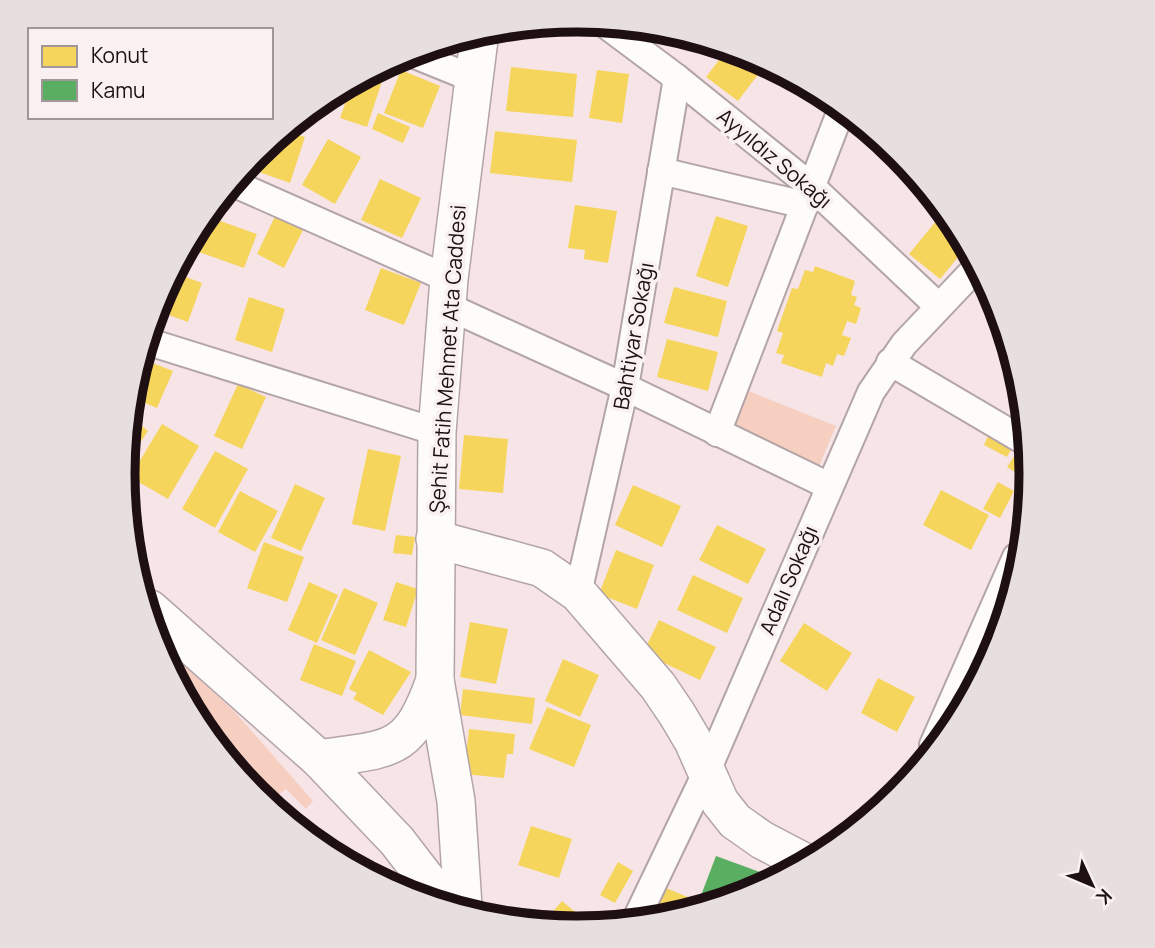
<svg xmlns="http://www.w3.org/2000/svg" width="1155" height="948" font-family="Manrope,sans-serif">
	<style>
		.green { fill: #f7cfc1 }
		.homes { fill: #f6d55c }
		.public { fill: #5aae61 }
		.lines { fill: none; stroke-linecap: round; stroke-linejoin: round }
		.street-casing { stroke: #b3a4a6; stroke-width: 30 }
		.secondary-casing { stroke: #b3a4a6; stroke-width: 40 }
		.street { stroke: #fefbfb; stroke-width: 26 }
		.secondary { stroke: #fefbfb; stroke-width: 37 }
		.labels { text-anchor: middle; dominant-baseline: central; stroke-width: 7; stroke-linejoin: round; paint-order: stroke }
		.street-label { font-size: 21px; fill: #1d0f12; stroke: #f9f0f1 }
		.rim { fill: none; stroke: #1d0f12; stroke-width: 9 }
	</style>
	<rect width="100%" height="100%" fill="#f6e4e7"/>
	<!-- green -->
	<g class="green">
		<path d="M746 390 836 426 817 471 732 427Z"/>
		<path d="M156 640 235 712 313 801 306 809 286 789 276 797 252 770 241 773 157 648Z"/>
	</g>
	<!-- homes -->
	<g class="homes">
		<path d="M729 47 752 54 766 64 738 101 706 77Z"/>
		<path d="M511 67 577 74 573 117 506 111Z"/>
		<path d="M383 68 386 69 367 127 340 118 350 90Z"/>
		<path d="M401 70 440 86 423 128 384 113Z"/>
		<path d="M597 70 629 74 622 123 589 118Z"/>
		<path d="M378 113 410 127 403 143 372 129Z"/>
		<path d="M287 131 305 137 290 183 248 168 256 152Z"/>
		<path d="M495 131 577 140 572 182 490 173Z"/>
		<path d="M328 139 361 157 335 204 302 185Z"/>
		<path d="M380 179 421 198 402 238 361 220Z"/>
		<path d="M575 205 617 211 608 263 584 259 585 250 568 248Z"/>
		<path d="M279 208 307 222 284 268 257 254Z"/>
		<path d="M941 215 964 250 940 279 909 254Z"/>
		<path d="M716 216 748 226 728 287 696 276Z"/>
		<path d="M212 218 257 234 244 268 196 251Z"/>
		<path d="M815 266 855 281 851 295 857 297 854 305 861 308 856 324 847 321 842 335 851 338 844 356 837 354 833 366 826 363 822 377 781 363 784 355 776 353 783 333 777 331 792 288 798 289 805 270 813 272Z"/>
		<path d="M381 268 421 283 404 325 365 310Z"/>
		<path d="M175 273 202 283 188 322 155 310 158 300Z"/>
		<path d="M984 279 993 294 986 301 974 290Z"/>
		<path d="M674 287 727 301 718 337 664 323Z"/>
		<path d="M249 297 285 309 272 352 235 340Z"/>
		<path d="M667 339 718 352 708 391 657 377Z"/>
		<path d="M145 360 173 371 157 408 138 400Z"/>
		<path d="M238 384 266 397 242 449 214 436Z"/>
		<path d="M134 419 148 431 124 467 127 451Z"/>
		<path d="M162 424 199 446 168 499 130 477Z"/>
		<path d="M991 430 1015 442 1007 457 984 445Z"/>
		<path d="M464 435 508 439 503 493 459 489Z"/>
		<path d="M1022 444 1027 447 1029 460 1020 475 1007 467Z"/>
		<path d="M368 449 401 456 385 531 352 524Z"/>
		<path d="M215 451 248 469 215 528 182 509Z"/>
		<path d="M998 482 1014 491 1000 518 983 509Z"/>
		<path d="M295 484 325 498 301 551 271 538Z"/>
		<path d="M633 485 681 506 662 547 615 525Z"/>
		<path d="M941 490 989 515 971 550 923 525Z"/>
		<path d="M240 491 278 511 255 552 218 532Z"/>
		<path d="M717 525 766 549 748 584 699 560Z"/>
		<path d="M396 535 415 537 412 555 393 553Z"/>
		<path d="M264 542 304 557 287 602 247 588Z"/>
		<path d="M616 550 654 565 637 609 599 594Z"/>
		<path d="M693 575 743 598 727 633 677 610Z"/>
		<path d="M309 582 338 595 317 643 288 630Z"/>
		<path d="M396 582 418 589 406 627 383 620Z"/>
		<path d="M344 588 378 603 355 655 321 640Z"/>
		<path d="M659 620 716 647 700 680 643 653Z"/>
		<path d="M470 622 508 629 496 684 460 677Z"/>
		<path d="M804 623 852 653 827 691 780 661Z"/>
		<path d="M314 644 356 661 342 696 300 680Z"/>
		<path d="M369 650 411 672 383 715 353 699 357 693 349 689Z"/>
		<path d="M563 659 599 675 580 717 545 701Z"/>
		<path d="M878 678 915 697 897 732 861 713Z"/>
		<path d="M463 689 535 698 532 724 460 715Z"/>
		<path d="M547 707 591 725 574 767 529 749Z"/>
		<path d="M469 729 515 734 513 754H507L504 778 464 774Z"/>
		<path d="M531 826 572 839 559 878 518 865Z"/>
		<path d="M618 862 633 871 615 903 600 895Z"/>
		<path d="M666 888 690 898 688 902 695 905 648 915 657 895 661 897Z"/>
		<path d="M562 901 592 926 577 929 544 922Z"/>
	</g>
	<!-- public -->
	<path class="public" d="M716 856 776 878 751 894 712 902 700 898Z"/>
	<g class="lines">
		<!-- street casing -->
		<g class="street-casing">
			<g id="street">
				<path d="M602 22 677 78 812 187 938 306"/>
				<path d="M410 53 474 79"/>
				<path d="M661 171 805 205"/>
				<path d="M235 184 449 279"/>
				<path d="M447 306 625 387 829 486"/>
				<path d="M149 342 437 432"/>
				<path d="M890 362 1026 442"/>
				<path d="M717 433 840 113"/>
				<path d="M578 593 625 387 677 78"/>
				<path d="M933 745 1016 557"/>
				<path d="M637 917 706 773 871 392 904 344 976 268"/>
			</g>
		</g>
		<!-- secondary casing -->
		<g class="secondary-casing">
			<g id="secondary">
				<path d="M435 539 542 568 578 593 658 686 677 714 693 741 720 802 735 821 762 840 802 861"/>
				<path d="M150 609 319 759 397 841 444 902"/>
				<path d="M435 680 437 432 449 279 479 39"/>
				<path d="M319 759C391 748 409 754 435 680L456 801 463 906"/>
			</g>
		</g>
		<!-- street -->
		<use href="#street" class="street"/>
		<!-- secondary -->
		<use href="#secondary" class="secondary"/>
	</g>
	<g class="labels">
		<!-- street labels -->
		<g class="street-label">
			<text transform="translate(775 158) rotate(40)">Ayyıldız Sokağı</text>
			<text transform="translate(633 336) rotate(-80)">Bahtiyar Sokağı</text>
			<text transform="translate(447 359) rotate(-86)">Şehit Fatih Mehmet Ata Caddesi</text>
			<text transform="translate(788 580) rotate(-67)">Adalı Sokağı</text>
		</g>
	</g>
	<!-- crop -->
	<path d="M0 0H1155V948H0ZM135 474a442 442 0 1 1 884 0a442 442 0 1 1-884 0Z" fill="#e7dedf" fill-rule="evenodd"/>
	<path class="rim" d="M135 474a442 442 0 1 1 884 0a442 442 0 1 1-884 0Z"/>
	<!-- legend -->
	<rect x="28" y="28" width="245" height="91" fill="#f9f0f1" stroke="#a19698" stroke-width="2"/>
	<rect x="42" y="46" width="35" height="21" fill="#f6d55c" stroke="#a19698" stroke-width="2"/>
	<text x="91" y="63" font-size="21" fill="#1d0f12">Konut</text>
	<rect x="42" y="80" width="35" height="21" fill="#5aae61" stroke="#a19698" stroke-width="2"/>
	<text x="91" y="98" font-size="21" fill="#1d0f12">Kamu</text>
	<!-- north arrow -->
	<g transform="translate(1092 885) rotate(134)" stroke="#f9f0f1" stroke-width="5" paint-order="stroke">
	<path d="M0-5L12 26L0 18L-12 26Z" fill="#1d0f12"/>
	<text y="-10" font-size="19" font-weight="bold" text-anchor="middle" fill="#1d0f12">K</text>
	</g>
</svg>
